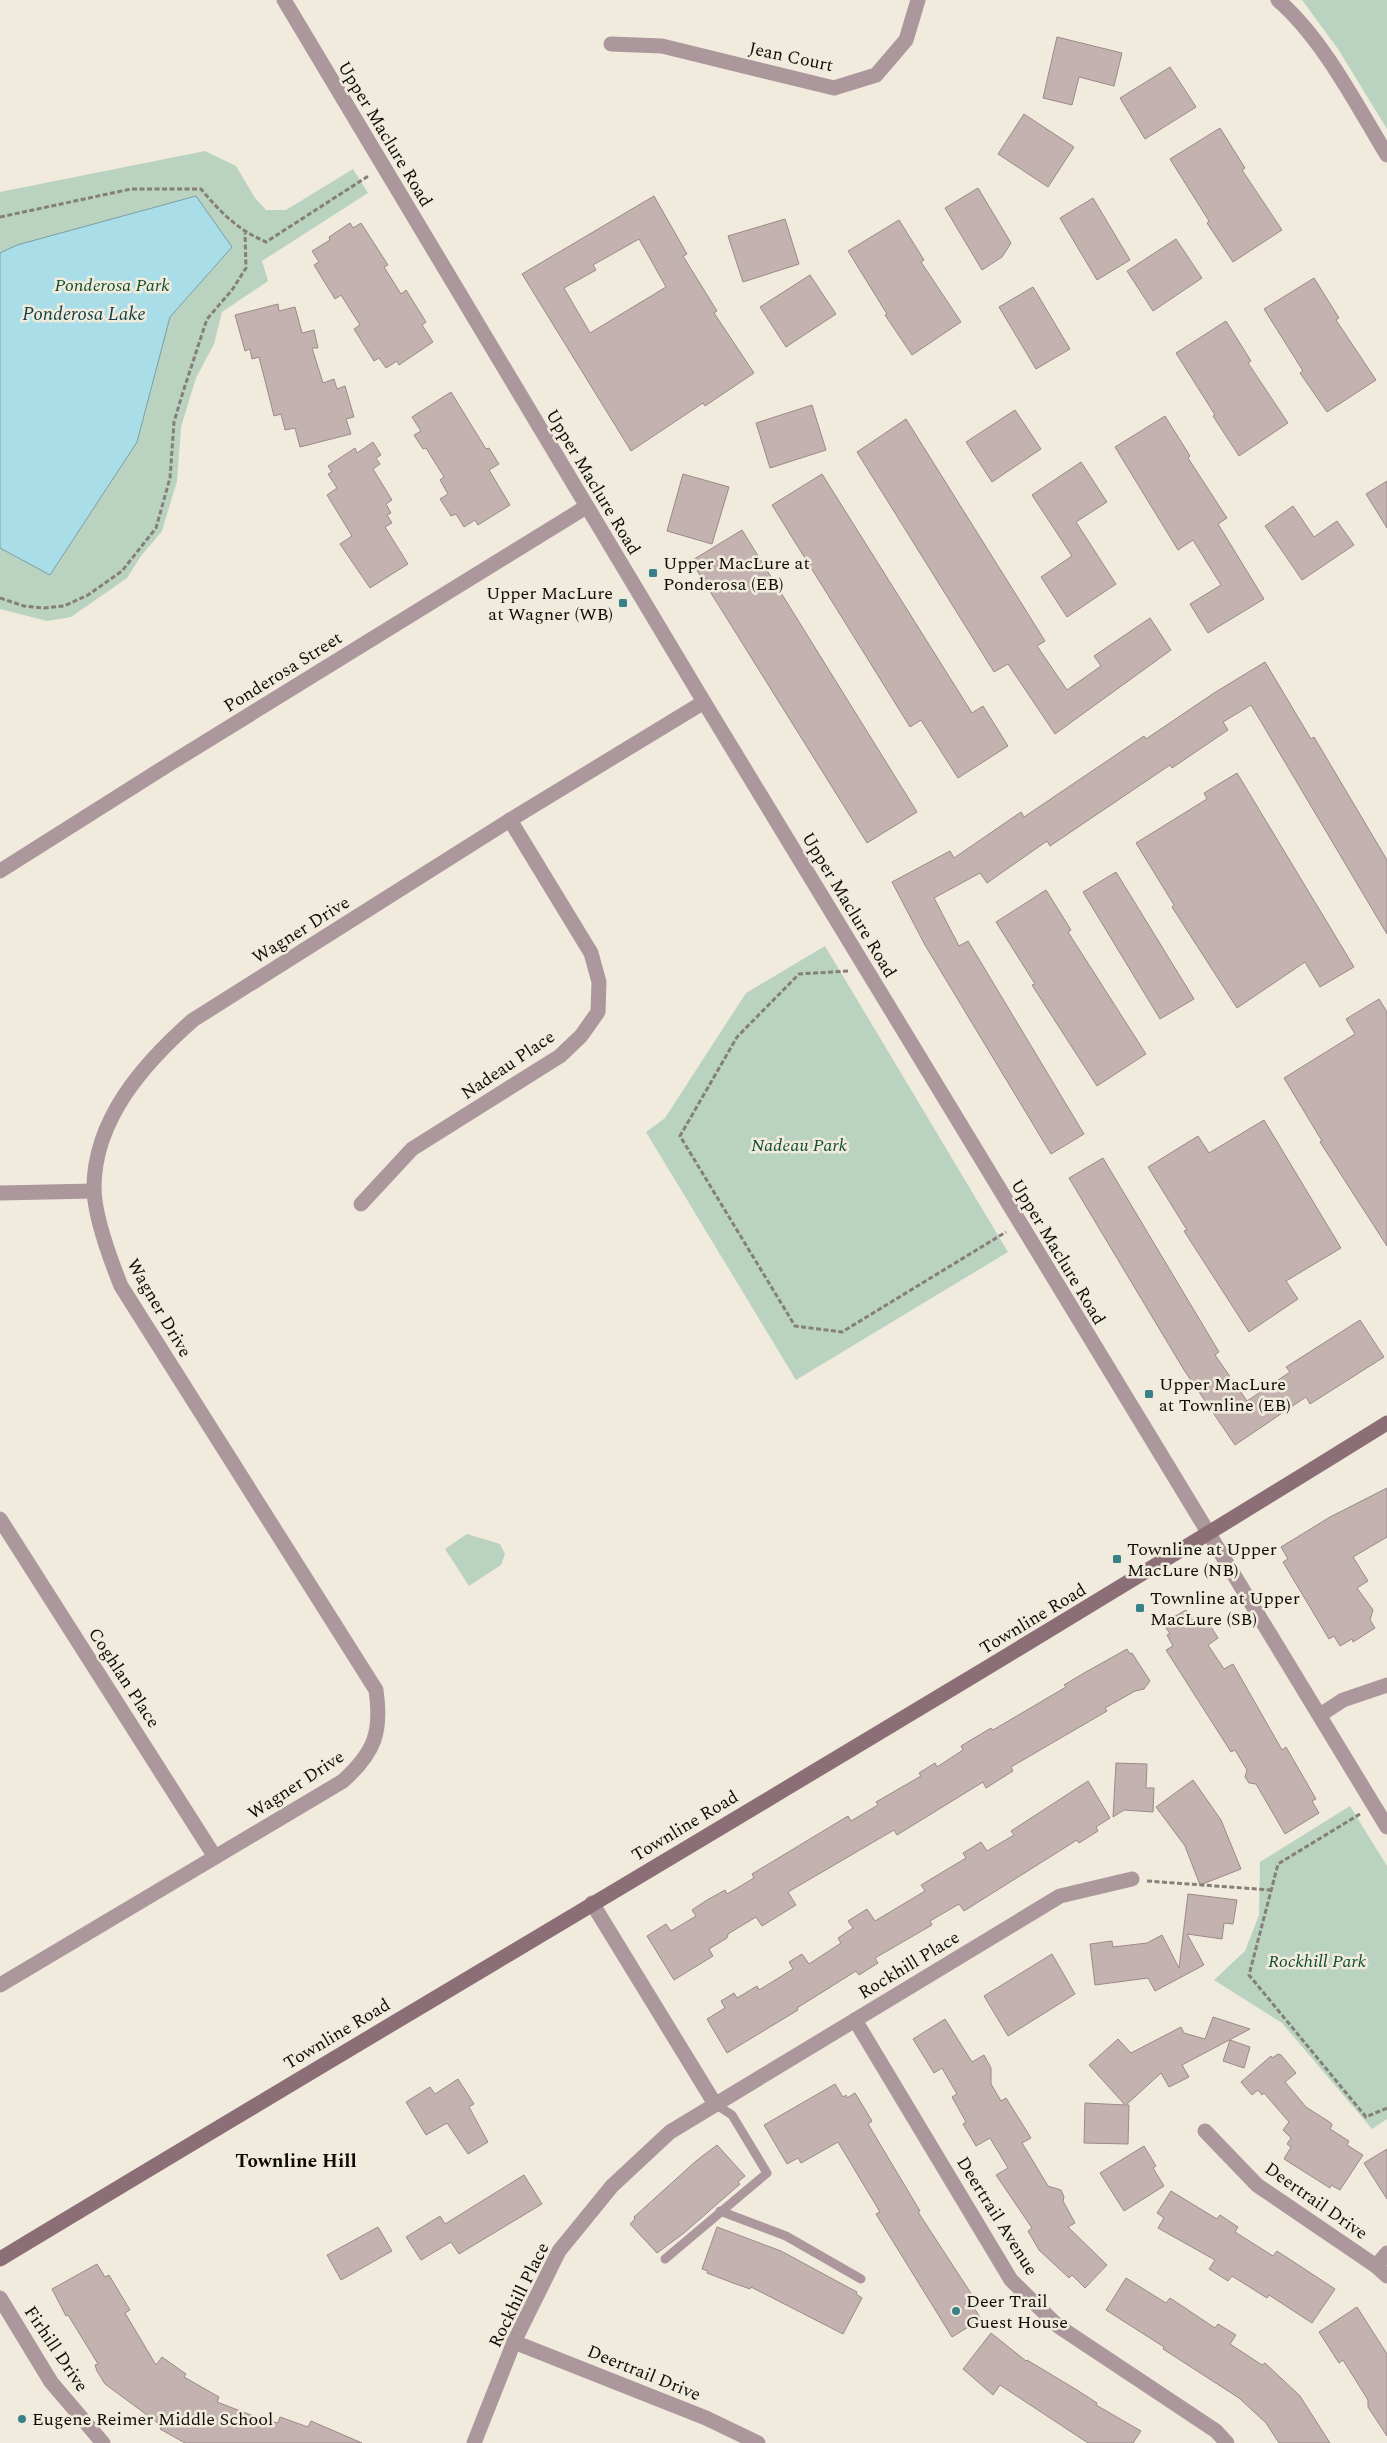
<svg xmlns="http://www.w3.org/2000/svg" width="1387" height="2443" font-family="Spectral,serif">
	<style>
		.green { fill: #bad2c0 }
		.water { fill: #a9dee9; stroke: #7b9fa6 }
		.building { fill: #c4b2b1; stroke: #9b8a88; fill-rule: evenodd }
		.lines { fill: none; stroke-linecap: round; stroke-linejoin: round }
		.path { stroke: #848077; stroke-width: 3; stroke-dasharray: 5 2.5; stroke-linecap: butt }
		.lane { stroke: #ac979c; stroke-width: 9 }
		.street { stroke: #ac979c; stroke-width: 15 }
		.secondary { stroke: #8c6f76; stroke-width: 15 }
		.poi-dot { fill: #398188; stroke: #f1ebdd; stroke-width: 2 }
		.labels { text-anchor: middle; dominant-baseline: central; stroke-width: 5; stroke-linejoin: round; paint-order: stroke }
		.street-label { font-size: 18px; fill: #0f0d08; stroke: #f1ebdd }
		.park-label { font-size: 18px; font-style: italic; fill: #0f4e2b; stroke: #f1ebdd }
		.poi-label { font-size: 18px; fill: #0f0d08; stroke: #f1ebdd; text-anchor: start }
		.water-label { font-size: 19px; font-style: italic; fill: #104149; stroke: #f1ebdd }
		.neighbourhood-label { font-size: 19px; font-weight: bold; fill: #0f0d08; stroke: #f1ebdd }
	</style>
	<rect width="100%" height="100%" fill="#f1ebdd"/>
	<!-- green -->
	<g class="green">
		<path d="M1302 0H1387V129L1338 49Z"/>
		<path d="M205 151 236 166 255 198 266 210H286L353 169 368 193 262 261 268 281 222 312 214 344 196 378 181 427 177 481 162 531 141 556 127 578 71 617 47 621 0 609V192Z"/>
		<path d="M825 946 1008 1252 796 1380 646 1132 665 1118 746 993Z"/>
		<path d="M467 1534 500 1544 505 1554 501 1565 469 1586 445 1549Z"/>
		<path d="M1350 1806 1387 1866V2119L1372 2129 1282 2023 1214 1980 1245 1951 1259 1915 1260 1862Z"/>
	</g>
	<!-- water -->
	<path class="water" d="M196 196 232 247 170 317 137 442 50 575 0 548V253L17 245Z"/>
	<!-- building -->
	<g class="building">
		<path d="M1057 37 1122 53 1114 86 1079 77 1072 105 1043 98Z"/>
		<path d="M1170 67 1196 107 1145 139 1120 98Z"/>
		<path d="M1024 114 1074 147 1048 187 998 154Z"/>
		<path d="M1220 128 1245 168 1242 170 1282 230 1233 262 1207 223 1209 221 1170 159Z"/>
		<path d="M978 188 1011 243 1002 257 982 270 945 208Z"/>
		<path d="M654 196 687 254 683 256 717 311 714 313 754 373 705 406 703 403 631 451 522 274ZM639 239 666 287 590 333 564 288 596 270 593 265Z"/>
		<path d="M1093 198 1130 260 1097 280 1060 218Z"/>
		<path d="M785 219 799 264 743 282 728 236Z"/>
		<path d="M899 220 924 260 921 262 961 322 912 355 885 315 887 314 848 251Z"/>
		<path d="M350 223 353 228 361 223 388 265 384 267 401 294 406 290 426 322 422 325 433 342 399 365 397 361 386 368 379 358 374 361 354 329 360 325 341 295 335 299 314 265 319 262 312 251 330 240 329 237Z"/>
		<path d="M1176 239 1202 278 1153 311 1127 271Z"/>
		<path d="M810 275 836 314 786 347 760 307Z"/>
		<path d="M1314 278 1339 318 1336 320 1376 380 1327 412 1300 373 1303 371 1264 309Z"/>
		<path d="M1033 287 1070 349 1036 369 999 307Z"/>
		<path d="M278 304 279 311 295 307 302 333 314 330 318 348H312L323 383 334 379 337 389 345 386 354 417 346 419 351 434 300 447 295 428 285 430 281 414 274 416 259 357 252 359 250 349 245 351 235 315Z"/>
		<path d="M1226 321 1251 361 1248 363 1288 423 1239 456 1213 416 1215 415 1176 353Z"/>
		<path d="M451 392 486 449 489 448 499 464 489 470 510 505 478 525 475 520 464 527 456 514 451 516 440 499 448 494 440 480 444 477 426 448 423 449 414 435 421 431 412 417Z"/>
		<path d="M812 405 826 450 770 468 756 423Z"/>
		<path d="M1015 410 1041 449 992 482 966 442Z"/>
		<path d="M1165 416 1190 456 1188 458 1227 518 1218 524 1264 599 1208 633 1190 604 1221 585 1193 540 1178 550 1115 447Z"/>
		<path d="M906 419 1045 641 1037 646 1067 690 1101 666 1094 656 1150 618 1171 650 1055 734 1008 664 994 672 857 452Z"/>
		<path d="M373 442 381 455 376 458 380 464 373 469 392 500 386 504 391 513 387 515 392 523 385 527 408 564 370 588 340 544 352 536 327 495 337 488 328 474 332 472 328 466 355 448 357 453Z"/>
		<path d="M1081 462 1107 502 1076 522 1116 584 1067 617 1041 577 1072 556 1032 495Z"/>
		<path d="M683 474 729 487 712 544 667 531Z"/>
		<path d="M822 474 972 713 983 706 1008 746 958 778 921 720 910 727 772 505Z"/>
		<path d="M1387 481V528L1366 494Z"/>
		<path d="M1293 506 1314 537 1337 521 1354 545 1302 580 1265 526Z"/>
		<path d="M742 530 917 812 867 843 691 561Z"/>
		<path d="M1265 662 1311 739 1314 737 1387 860V934L1251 705 1223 722 1228 730 1172 768 1170 765 1050 846 1047 841 987 883 980 873 934 898 959 946 968 941 1084 1134 1051 1154 925 945 892 882 950 851 954 858 1021 812 1024 817 1144 736 1146 739 1214 693Z"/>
		<path d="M1237 773 1354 967 1320 987 1305 962 1237 1008 1172 907 1174 905 1136 843 1207 799 1204 793Z"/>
		<path d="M1116 872 1194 999 1160 1019 1083 892Z"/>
		<path d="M1046 890 1071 930 1068 932 1146 1054 1097 1086 1032 985 1035 984 996 922Z"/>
		<path d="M1379 999 1387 1012V1246L1320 1142 1322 1141 1284 1078 1355 1034 1346 1019Z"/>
		<path d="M1264 1120 1341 1248 1286 1281 1298 1299 1249 1332 1184 1231 1187 1230 1148 1167 1198 1136 1209 1153Z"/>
		<path d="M1103 1158 1219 1352 1215 1355 1247 1401 1290 1372 1286 1367 1360 1320 1384 1357 1310 1404 1306 1397 1235 1445 1184 1370 1069 1178Z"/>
		<path d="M1387 1488V1537L1353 1557 1368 1581 1357 1588 1373 1610 1370 1620 1375 1628 1353 1642 1352 1639 1340 1646 1334 1636 1329 1639 1283 1562 1288 1559 1281 1547 1330 1517Z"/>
		<path d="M1186 1610 1196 1625 1206 1619 1218 1638 1208 1645 1224 1669 1233 1664 1282 1750 1286 1747 1316 1799 1312 1801 1319 1813 1285 1834 1256 1784 1249 1783 1245 1777 1247 1770 1235 1750 1231 1752 1166 1650 1173 1646 1167 1635 1170 1634 1163 1623Z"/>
		<path d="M1127 1649 1130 1654 1132 1653 1150 1681 1144 1689 1135 1691 1105 1708 1107 1711 1011 1767 1013 1771 986 1788 983 1782 897 1835 894 1830 788 1892 796 1905 762 1926 756 1917 728 1934 727 1938 709 1949 713 1956 674 1980 647 1936 666 1924 671 1931 696 1916 692 1910 707 1900 725 1890 727 1894 754 1878 752 1874 848 1816 851 1821 878 1805 876 1802 921 1776 919 1773 935 1763 937 1767 963 1750 961 1746 991 1728 993 1730 1066 1687 1064 1685 1084 1673Z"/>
		<path d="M1116 1763 1147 1764 1146 1788H1154L1153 1812 1124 1810 1113 1817Z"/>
		<path d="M1193 1780 1221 1820 1241 1869 1200 1885 1185 1846 1156 1807Z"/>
		<path d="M1088 1781 1110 1818 1096 1827 1098 1831 1079 1843 1077 1840 964 1911 959 1904 930 1921 932 1925 875 1958 878 1963 859 1975 856 1971 797 2008 798 2010 727 2053 707 2019 725 2008 721 2001 734 1993 737 1998 757 1986 759 1990 793 1969 789 1962 802 1954 809 1964 841 1943 838 1938 853 1928 848 1921 867 1909 875 1921 925 1891 921 1885 966 1858 963 1853 981 1842 987 1851 1014 1835 1011 1831Z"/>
		<path d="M1188 1894 1237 1900 1233 1924 1224 1923 1222 1939 1187 1934 1204 1965 1155 1991 1148 1978 1095 1985 1090 1944 1112 1941 1113 1947 1147 1943 1162 1935 1179 1968Z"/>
		<path d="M1052 1954 1075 1994 1008 2036 984 1996Z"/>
		<path d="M1213 2017 1250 2029 1182 2065 1189 2077 1169 2087 1161 2073 1126 2105H1129L1128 2144 1084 2143 1085 2103 1125 2105 1089 2065 1118 2039 1131 2053 1181 2027 1184 2033 1205 2039Z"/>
		<path d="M945 2019 972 2062 984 2055 991 2068V2084L1001 2101 1006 2098 1031 2138 1022 2143 1048 2186 1061 2190 1064 2197 1063 2201 1075 2223 1068 2227 1107 2265 1085 2288 1072 2275 1069 2278 1039 2250 1028 2231 1032 2228 996 2175 1008 2168 990 2138 976 2146 963 2124 966 2122 952 2097 957 2094 942 2068 934 2073 913 2039Z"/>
		<path d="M1230 2040 1250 2047 1244 2068 1223 2061Z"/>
		<path d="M1278 2054 1281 2055 1296 2073 1285 2082 1306 2107 1331 2123 1332 2125 1330 2129 1349 2141 1347 2145 1363 2155 1340 2190 1331 2185 1330 2188 1284 2159 1291 2147 1287 2144 1291 2138 1283 2130 1289 2122 1264 2093 1262 2095 1258 2090 1252 2095 1241 2082 1271 2056 1272 2058Z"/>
		<path d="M458 2079 474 2104 469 2107 488 2142 468 2154 447 2123 426 2135 406 2102 430 2087 435 2094Z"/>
		<path d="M835 2084 843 2097 846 2095 847 2098 855 2093 872 2121 868 2124 920 2211 918 2212 974 2298 970 2301 981 2319 952 2337 876 2214 880 2212 838 2142 801 2163 798 2158 787 2164 764 2125Z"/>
		<path d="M717 2145 745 2176 738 2182 740 2184 684 2233 657 2253 630 2224 635 2219 634 2217 696 2161Z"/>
		<path d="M1144 2146 1156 2166 1153 2168 1164 2186 1124 2211 1100 2173Z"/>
		<path d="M1387 2149V2199L1364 2163Z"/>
		<path d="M524 2175 542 2204 459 2254 451 2242 421 2260 406 2237 440 2216 445 2224Z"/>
		<path d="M1171 2191 1217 2219 1220 2215 1238 2227 1235 2232 1273 2256 1277 2251 1335 2289 1312 2323 1269 2295 1267 2298 1232 2276 1228 2281 1209 2269 1215 2260 1158 2228 1164 2218 1157 2213Z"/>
		<path d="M378 2227 392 2251 341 2280 327 2255Z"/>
		<path d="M717 2227 781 2251 857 2292 856 2294 862 2298 843 2334 751 2287 750 2289 733 2283 707 2273 708 2271 702 2269Z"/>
		<path d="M97 2264 105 2277 109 2275 130 2310 125 2313 156 2365 162 2357 186 2374 184 2377 219 2397 217 2402 264 2420 278 2423 280 2417 308 2427 311 2421 362 2443H185L160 2429 162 2426 105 2384 97 2371 95 2365 98 2364 92 2354 68 2315 66 2316 52 2289Z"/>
		<path d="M1126 2278 1166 2303 1170 2298 1215 2328 1218 2324 1236 2335 1230 2344 1262 2365 1265 2363 1300 2396 1330 2443H1279L1266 2423 1239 2398 1163 2349 1164 2347 1106 2310Z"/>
		<path d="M1357 2307 1387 2354V2436L1368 2407V2400L1343 2360 1339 2363 1319 2332Z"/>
		<path d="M991 2333 1026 2361 1027 2360 1077 2390 1097 2403 1096 2405 1141 2431 1133 2443H1088L1000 2385 993 2395 963 2369Z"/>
	</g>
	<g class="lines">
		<!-- path -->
		<g class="path">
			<path d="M0 217 131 189H201C220 212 238 230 266 242L370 175"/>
			<path d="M0 598 24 606 44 608 64 606 88 595 122 571 156 528 170 478 174 422 183 392 207 319 232 290 246 268 245 233"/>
			<path d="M848 971 799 974 737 1037 680 1136 795 1326 842 1332 1006 1232"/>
			<path d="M1360 1814 1278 1864 1249 1975 1366 2117 1387 2108"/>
			<path d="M1147 1881 1271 1890"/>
		</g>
		<!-- lane -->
		<g class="lane">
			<path d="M720 2211 786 2236 861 2279"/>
			<path d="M665 2259 767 2173 732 2115 715 2104"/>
		</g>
		<!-- street -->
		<g class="street">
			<path d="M284 0 704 702 1387 1827"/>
			<path d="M1278 0C1323 39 1356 104 1387 155"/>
			<path d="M611 44 662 46 834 88 876 75 906 40 918 0"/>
			<path d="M0 871 171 763 586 507"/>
			<path d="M0 1193 94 1191"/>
			<path d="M361 1204 412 1149 560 1056 581 1036 598 1012 599 982 591 953 510 820"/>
			<path d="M0 1519 215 1857"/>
			<path d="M1320 1715 1343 1700 1387 1685"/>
			<path d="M592 1903 715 2104"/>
			<path d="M0 1985 343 1781C375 1752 382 1732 376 1690L121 1286C111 1261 95 1217 94 1190 93 1120 144 1063 193 1020L510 820 704 702"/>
			<path d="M855 2020 1011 2280 1058 2326 1216 2431 1227 2443"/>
			<path d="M1205 2131 1257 2185 1376 2266 1387 2276"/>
			<path d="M1376 2266 1387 2253"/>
			<path d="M0 2298 51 2382 103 2443"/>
			<path d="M514 2342 706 2418 758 2443"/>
			<path d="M474 2443 514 2342 559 2251 612 2186 670 2132 1060 1896 1132 1879"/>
		</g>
		<!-- secondary -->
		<path class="secondary" d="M0 2259C462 1980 928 1708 1387 1423"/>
	</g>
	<!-- markers -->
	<g class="poi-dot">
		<rect x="648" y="568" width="10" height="10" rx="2.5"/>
		<rect x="618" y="598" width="10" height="10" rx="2.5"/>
		<rect x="1144" y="1389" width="10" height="10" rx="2.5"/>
		<rect x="1112" y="1554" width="10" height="10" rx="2.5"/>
		<rect x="1135" y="1603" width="10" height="10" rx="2.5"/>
		<circle cx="956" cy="2311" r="5"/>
		<circle cx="22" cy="2419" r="5"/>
	</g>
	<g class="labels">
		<!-- street labels -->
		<g class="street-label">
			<text transform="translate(791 57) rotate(12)">Jean Court</text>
			<text transform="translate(385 134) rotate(59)">Upper Maclure Road</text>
			<text transform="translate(593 482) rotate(59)">Upper Maclure Road</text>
			<text transform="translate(283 672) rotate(-32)">Ponderosa Street</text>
			<text transform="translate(849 905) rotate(59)">Upper Maclure Road</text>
			<text transform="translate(301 930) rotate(-32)">Wagner Drive</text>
			<text transform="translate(508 1065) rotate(-34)">Nadeau Place</text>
			<text transform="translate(1058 1252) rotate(59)">Upper Maclure Road</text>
			<text transform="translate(159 1308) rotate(60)">Wagner Drive</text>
			<text transform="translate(1033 1619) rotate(-31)">Townline Road</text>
			<text transform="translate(124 1678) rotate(57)">Coghlan Place</text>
			<text transform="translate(296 1785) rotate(-33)">Wagner Drive</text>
			<text transform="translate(685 1826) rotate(-31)">Townline Road</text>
			<text transform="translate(909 1965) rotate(-31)">Rockhill Place</text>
			<text transform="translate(337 2034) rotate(-31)">Townline Road</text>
			<text transform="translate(1316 2201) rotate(35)">Deertrail Drive</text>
			<text transform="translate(997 2216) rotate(58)">Deertrail Avenue</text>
			<text transform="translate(519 2295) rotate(-64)">Rockhill Place</text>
			<text transform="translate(56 2349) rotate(56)">Firhill Drive</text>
			<text transform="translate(644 2373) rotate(22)">Deertrail Drive</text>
		</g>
		<!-- park labels -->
		<g class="park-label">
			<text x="112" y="285">Ponderosa Park</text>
			<text x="799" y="1145">Nadeau Park</text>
			<text x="1317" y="1961">Rockhill Park</text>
		</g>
		<!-- poi labels -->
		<g class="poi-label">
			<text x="663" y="563">Upper MacLure at<tspan x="663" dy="21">Ponderosa (EB)</tspan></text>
			<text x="613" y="593" text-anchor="end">Upper MacLure<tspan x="613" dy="21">at Wagner (WB)</tspan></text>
			<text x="1159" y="1384">Upper MacLure<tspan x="1159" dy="21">at Townline (EB)</tspan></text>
			<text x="1127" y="1549">Townline at Upper<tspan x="1127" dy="21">MacLure (NB)</tspan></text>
			<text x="1150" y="1598">Townline at Upper<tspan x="1150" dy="21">MacLure (SB)</tspan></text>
			<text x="966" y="2301">Deer Trail<tspan x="966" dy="21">Guest House</tspan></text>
			<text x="32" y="2419">Eugene Reimer Middle School</text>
		</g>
		<!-- water labels -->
		<g class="water-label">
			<text x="84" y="314">Ponderosa Lake</text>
		</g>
		<!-- neighbourhood labels -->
		<g class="neighbourhood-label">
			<text x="296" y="2161">Townline Hill</text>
		</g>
	</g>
</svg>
